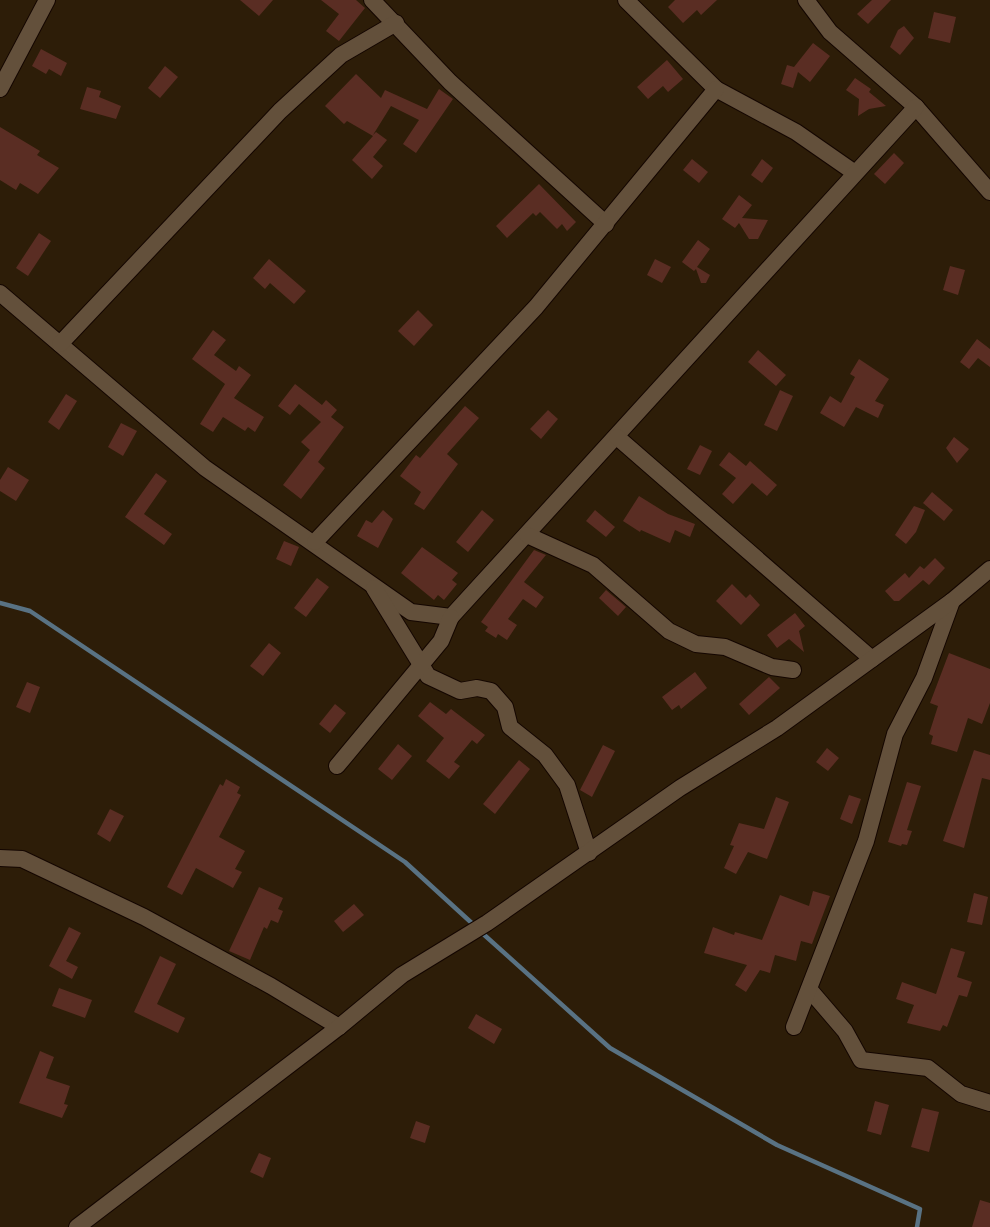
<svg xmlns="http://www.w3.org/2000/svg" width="990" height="1227" font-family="Georgia,serif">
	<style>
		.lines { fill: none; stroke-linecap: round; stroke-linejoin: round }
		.stream { stroke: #597283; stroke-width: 4.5 }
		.building { fill: #5a2d23 }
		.street-casing { stroke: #140600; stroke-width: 18 }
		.street { stroke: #63503b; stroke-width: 16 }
	</style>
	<rect width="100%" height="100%" fill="#2d1d08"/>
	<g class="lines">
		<!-- stream -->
		<g class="stream">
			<path d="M0 603 30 611 405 862 475 926"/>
			<path d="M481 932 610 1048 777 1145 920 1209 917 1227"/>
		</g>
	</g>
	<!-- building -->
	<g class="building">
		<path d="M240 0H273L259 16Z"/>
		<path d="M321 0H356L365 8 339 41 326 31 339 14Z"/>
		<path d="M675 0H717L701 15 697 10 683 23 668 7Z"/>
		<path d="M872 0H891L868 24 857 14Z"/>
		<path d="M934 12 956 17 950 43 928 38Z"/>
		<path d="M904 26 914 38 900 55 890 47 898 30Z"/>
		<path d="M813 43 830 56 810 82 798 72 793 88 781 84 787 65 794 67Z"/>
		<path d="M41 49 67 63 61 76 49 69 46 74 32 66Z"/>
		<path d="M667 60 683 79 668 92 663 86 648 99 637 87Z"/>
		<path d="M165 66 178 77 160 98 148 88Z"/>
		<path d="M356 74 381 98 385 90 427 109 439 89 453 99 416 153 403 144 419 120 391 106 373 135 376 132 387 140 373 157 383 166 372 179 352 160 373 136 347 121 344 124 325 106Z"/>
		<path d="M855 78 871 89 869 92 886 106 869 109 858 116 859 99 846 90Z"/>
		<path d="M87 87 101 91 99 97 121 106 116 119 80 109Z"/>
		<path d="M0 127 40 151 37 155 59 168 38 194 20 183 16 190 0 180Z"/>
		<path d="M894 153 904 163 885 184 874 174Z"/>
		<path d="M692 159 708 172 699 183 683 170Z"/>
		<path d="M762 159 773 168 762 183 751 175Z"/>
		<path d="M539 184 576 222 567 231 562 224 557 229 540 212 536 216 533 213 507 238 496 226Z"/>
		<path d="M739 195 752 205 742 218 768 220 758 239H749L739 223 735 228 722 219Z"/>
		<path d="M39 233 51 241 28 276 16 268Z"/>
		<path d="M698 240 710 249 697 267 710 275 706 283H701L696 269 694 271 682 262Z"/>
		<path d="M269 259 306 291 294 304 270 283 265 289 253 278Z"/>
		<path d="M655 259 671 267 662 283 647 275Z"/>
		<path d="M950 266 965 270 958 295 943 290Z"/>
		<path d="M418 310 433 325 414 346 398 331Z"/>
		<path d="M213 330 226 340 214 355 236 371 239 366 251 375 234 398 264 417 255 432 248 427 245 431 223 417 213 432 200 424 225 384 192 359Z"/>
		<path d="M977 339 990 349V367L978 358 969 369 960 362Z"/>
		<path d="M758 350 786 375 776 386 748 362Z"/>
		<path d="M859 359 889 379 875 401 884 405 878 418 856 407 844 427 820 413 830 396 841 403 855 377 850 374Z"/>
		<path d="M295 384 322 405 326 400 337 410 331 417 344 427 318 462 325 468 301 499 283 485 310 450 301 442 321 422 299 404 290 415 278 406Z"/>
		<path d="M780 390 793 396 777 431 764 425Z"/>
		<path d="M66 394 77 401 59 430 48 422Z"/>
		<path d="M465 406 479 418 447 454 458 464 424 510 414 504 421 492 400 476 416 455 420 458Z"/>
		<path d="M548 410 558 419 541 439 530 429Z"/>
		<path d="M121 423 137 431 123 456 108 447Z"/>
		<path d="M954 437 969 449 957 463 946 448Z"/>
		<path d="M700 445 712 451 700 475 687 469Z"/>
		<path d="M729 452 746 466 750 461 777 485 767 496 752 483 733 504 722 494 736 478 719 465Z"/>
		<path d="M8 467 29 480 16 501 0 491V480Z"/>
		<path d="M156 473 167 481 144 514 172 534 164 545 125 517Z"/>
		<path d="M932 492 953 510 944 521 923 503Z"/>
		<path d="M639 496 668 514 695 524 690 537 675 530 670 543 641 530 640 532 623 521Z"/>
		<path d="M914 506 925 510 916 532 906 544 895 535Z"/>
		<path d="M383 510 393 519 378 548 357 536 366 520 372 523Z"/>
		<path d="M482 510 494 520 468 552 456 542Z"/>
		<path d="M595 510 615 527 606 537 586 521Z"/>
		<path d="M284 541 299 547 291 566 276 559Z"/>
		<path d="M422 547 458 573 452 580 457 584 444 600 438 595 434 600 401 573Z"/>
		<path d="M534 550 546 555 524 582 544 597 536 608 523 599 508 619 517 625 507 640 498 634 496 638 485 631 488 627 481 622Z"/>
		<path d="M935 558 945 568 929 585 923 580 899 601H894L885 591 905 573 909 578 920 566 924 569Z"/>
		<path d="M317 578 329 587 306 617 294 608Z"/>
		<path d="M732 584 746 598 750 594 760 605 741 625 716 601Z"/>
		<path d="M606 590 626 607 618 616 599 598Z"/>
		<path d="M795 613 805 626 799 631 804 652 789 639 777 648 767 635Z"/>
		<path d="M269 643 281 653 263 676 250 666Z"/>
		<path d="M949 653 990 669V703L982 724 968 718 957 752 931 744 933 736 929 734 938 706 930 703Z"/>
		<path d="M695 672 707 688 681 709 679 705 672 710 662 697Z"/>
		<path d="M769 677 780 688 749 715 739 704Z"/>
		<path d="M27 682 40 687 30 713 16 707Z"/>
		<path d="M430 702 446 714 451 709 485 735 477 744 472 740 454 762 460 766 449 779 426 761 444 738 418 716Z"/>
		<path d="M335 704 346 713 330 733 319 724Z"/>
		<path d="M398 744 412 756 392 780 378 769Z"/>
		<path d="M603 745 615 751 592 797 580 790Z"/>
		<path d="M827 748 839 758 828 771 816 762Z"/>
		<path d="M974 750 990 755V780L982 778 964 848 943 841Z"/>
		<path d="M519 760 530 769 495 814 483 804Z"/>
		<path d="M226 779 240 787 237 793 241 795 219 837 245 851 235 869 242 872 233 888 196 868 182 895 167 887 220 784 223 786Z"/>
		<path d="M907 782 921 786 907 830 912 831 907 845 902 844 901 846 888 842Z"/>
		<path d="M849 795 861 799 852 824 840 819Z"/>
		<path d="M776 797 789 802 767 859 748 852 736 874 724 868 734 846 730 845 739 823 764 829Z"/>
		<path d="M110 809 124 816 110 842 97 834Z"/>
		<path d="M259 887 283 898 278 909 283 911 278 923 271 920 267 929 264 927 250 960 229 951Z"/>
		<path d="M813 891 830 896 812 944 801 941 796 961 775 955 770 973 760 970 746 992 735 985 747 965 704 953 713 927 734 935 735 932 762 940 780 895 809 906Z"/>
		<path d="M974 893 988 897 982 925 967 922Z"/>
		<path d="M354 904 364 915 343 932 334 921Z"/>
		<path d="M69 927 81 933 66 961 78 967 72 979 49 966Z"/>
		<path d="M951 948 965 952 957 977 972 982 967 997 959 995 947 1027 943 1025 940 1031 907 1023 914 1005 896 999 902 982 936 994Z"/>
		<path d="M160 956 176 964 157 1004 185 1018 178 1033 134 1012Z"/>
		<path d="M59 988 92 1000 85 1018 52 1006Z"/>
		<path d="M476 1014 502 1029 494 1044 468 1028Z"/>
		<path d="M40 1051 54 1057 46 1078 70 1086 64 1104 68 1105 62 1118 19 1103Z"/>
		<path d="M875 1101 889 1105 881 1135 867 1131Z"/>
		<path d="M922 1108 939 1112 929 1152 911 1147Z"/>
		<path d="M416 1121 430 1126 425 1143 410 1138Z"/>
		<path d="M259 1153 271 1158 263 1178 250 1172Z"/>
		<path d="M980 1200 990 1203V1227H972Z"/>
	</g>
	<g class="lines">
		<!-- street casing -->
		<g class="street-casing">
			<g id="street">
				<path d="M372 0 450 82 606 224"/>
				<path d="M626 0 716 89 796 132 855 173"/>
				<path d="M806 0 830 32 916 107 990 192"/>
				<path d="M0 89 47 0"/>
				<path d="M0 293 205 468 411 612 451 617 916 107"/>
				<path d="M60 344 280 111 341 55 396 23"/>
				<path d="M617 437 872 659"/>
				<path d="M527 535 593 565 669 631 696 644 725 647 772 667 793 670"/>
				<path d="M315 542 536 307 716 89"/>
				<path d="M374 588 428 676 460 691 477 688 491 691 505 707 510 727 545 755 567 785 589 853"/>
				<path d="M337 766 441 641 451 617"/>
				<path d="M0 858 22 859 144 917 271 986 339 1027"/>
				<path d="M809 989 845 1031 861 1060 928 1068 961 1094 990 1103"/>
				<path d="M794 1027 866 841 895 734 924 678 952 601"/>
				<path d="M77 1227 339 1027 402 975 487 923 680 788 777 728 952 601 990 569"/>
			</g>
		</g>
		<!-- street -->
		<use href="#street" class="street"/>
	</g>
</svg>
